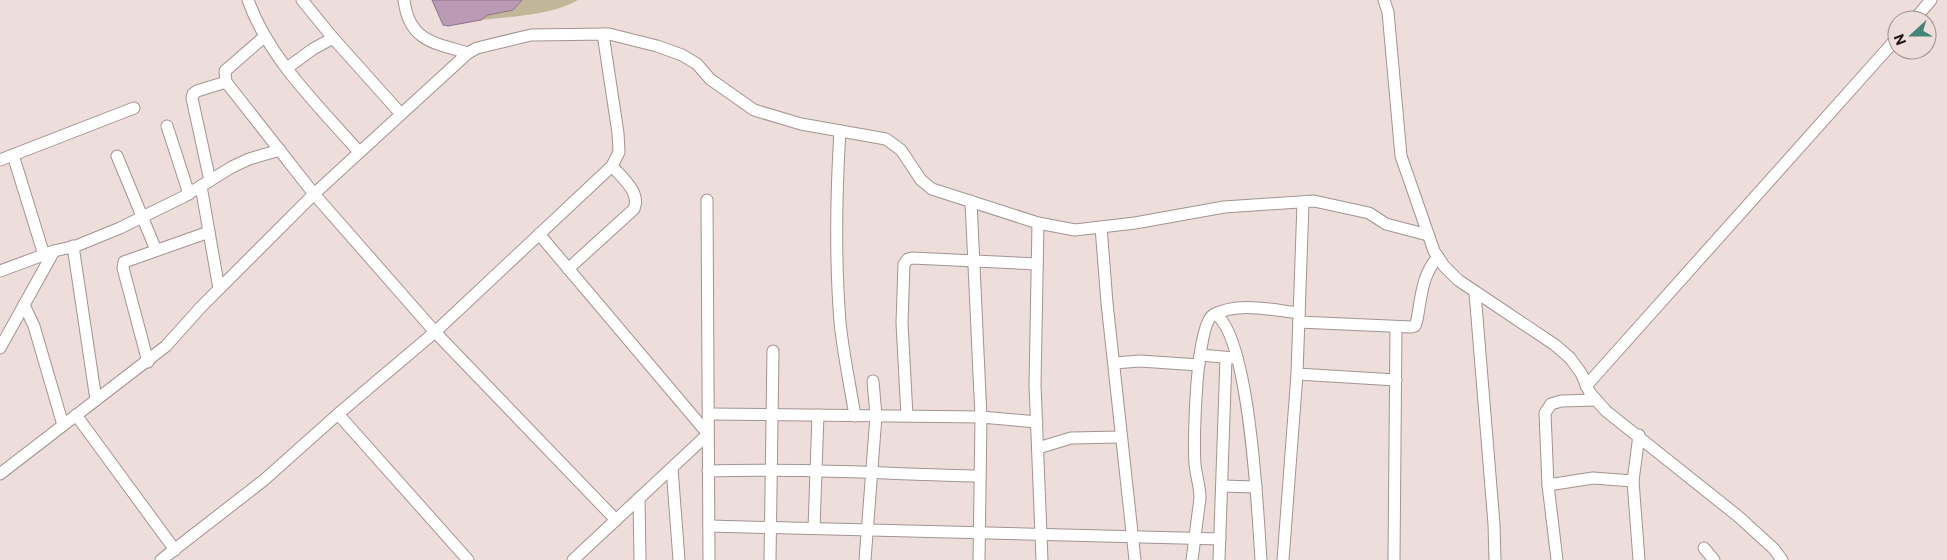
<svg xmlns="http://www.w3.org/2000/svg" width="1947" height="560" font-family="Commissioner,sans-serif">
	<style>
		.green { fill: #c1b698 }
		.water { fill: #bb9ab5; stroke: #8c7486 }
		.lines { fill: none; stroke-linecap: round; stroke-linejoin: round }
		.minor-casing { stroke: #a19491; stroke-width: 13 }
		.minor { stroke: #fff; stroke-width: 11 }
	</style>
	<rect width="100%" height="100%" fill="#eddedb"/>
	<!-- green -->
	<path class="green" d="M522 0H578C550 16 512 16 481 20L488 15 513 10Z"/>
	<!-- water -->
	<path class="water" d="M432 0H522L513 10 488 15 481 20 448 26 443 25Z"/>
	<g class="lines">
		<!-- minor casing -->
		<g class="minor-casing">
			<g id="minor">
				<path d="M248 0C269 59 319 106 359 152"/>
				<path d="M302 0 333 38 401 114"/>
				<path d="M404 0C409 41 434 43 468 53"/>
				<path d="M1384 0 1388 12 1401 156 1434 251 1444 266 1458 280 1555 345 1570 358 1581 373 1590 393 1606 411 1739 517 1774 549 1782 560"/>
				<path d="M1914 20 1931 0"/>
				<path d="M264 37 225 71 226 82 314 194 435 332 616 520"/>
				<path d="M287 68 313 49 333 38"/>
				<path d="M167 126 189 194"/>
				<path d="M840 131C836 195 835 258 840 322 843 353 850 385 855 416"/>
				<path d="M13 155 44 255"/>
				<path d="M117 156 156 250"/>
				<path d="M0 160 134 108"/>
				<path d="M210 181 192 98 193 94 197 91 226 82"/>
				<path d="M201 186 219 289"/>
				<path d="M707 200 709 560"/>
				<path d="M971 201 981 417 979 560"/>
				<path d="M1038 223 1035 385 1042 560"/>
				<path d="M1101 227 1107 303 1135 560"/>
				<path d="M539 234 708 434 573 560"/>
				<path d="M73 246 96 400"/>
				<path d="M568 269 634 209C641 192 622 178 612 166"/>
				<path d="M0 271 54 251 76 246 120 228 183 197 232 167 249 159 280 150"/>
				<path d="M1475 293 1494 524 1495 560"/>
				<path d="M24 305 34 326 63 425"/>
				<path d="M1215 314C1250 335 1258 517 1261 560"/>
				<path d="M1299 322 1411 327 1415 326 1417 320C1421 298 1422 274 1438 257"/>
				<path d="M0 348 54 251"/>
				<path d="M1200 355 1234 358"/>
				<path d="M148 362 123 268 124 262 209 232"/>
				<path d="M1114 363 1140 361 1199 365"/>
				<path d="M1297 374 1396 380"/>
				<path d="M1586 386 1897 38"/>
				<path d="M338 414 468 560"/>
				<path d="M709 414 981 417 1037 422"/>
				<path d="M76 415 175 550"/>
				<path d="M907 416 902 323 904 264 908 259 912 258 1037 264"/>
				<path d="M1639 435 1633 481 1639 560"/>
				<path d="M1038 448 1071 438 1121 437"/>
				<path d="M672 468 679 560"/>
				<path d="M708 471C799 468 889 474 980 476"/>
				<path d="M0 474 166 346 201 307 314 194 468 53 477 48 531 35 609 34 657 46 682 55 697 64 710 79 754 110 801 124 886 139 901 150 921 180 932 189 1038 223 1075 230 1135 223 1224 207 1314 201 1369 213 1386 224 1428 235"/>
				<path d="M1548 485 1593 478 1633 481"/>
				<path d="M1222 486 1256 487"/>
				<path d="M639 498 640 560"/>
				<path d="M709 526 1220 539"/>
				<path d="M814 528 818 415"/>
				<path d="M1704 548 1714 560"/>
				<path d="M161 560 264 480 338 414 435 332 612 166 619 152 618 133 603 34"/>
				<path d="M770 560 773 351"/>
				<path d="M865 560 876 416 873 381"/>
				<path d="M1192 560 1200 498C1200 486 1196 476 1195 464 1193 442 1196 324 1213 315 1238 301 1272 310 1299 313"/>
				<path d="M1219 560 1226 358"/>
				<path d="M1283 560 1297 374 1303 203"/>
				<path d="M1394 560 1396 327"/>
				<path d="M1557 560 1548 485 1545 413 1551 404 1561 401 1596 400"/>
			</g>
		</g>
		<!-- minor -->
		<use href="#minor" class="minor"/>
	</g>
	<!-- north arrow -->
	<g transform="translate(1912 35) rotate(249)"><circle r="24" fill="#eddedb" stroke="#9b908e"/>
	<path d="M0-4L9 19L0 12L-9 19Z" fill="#428476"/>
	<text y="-8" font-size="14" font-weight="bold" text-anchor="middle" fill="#201b1a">N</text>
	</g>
</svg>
